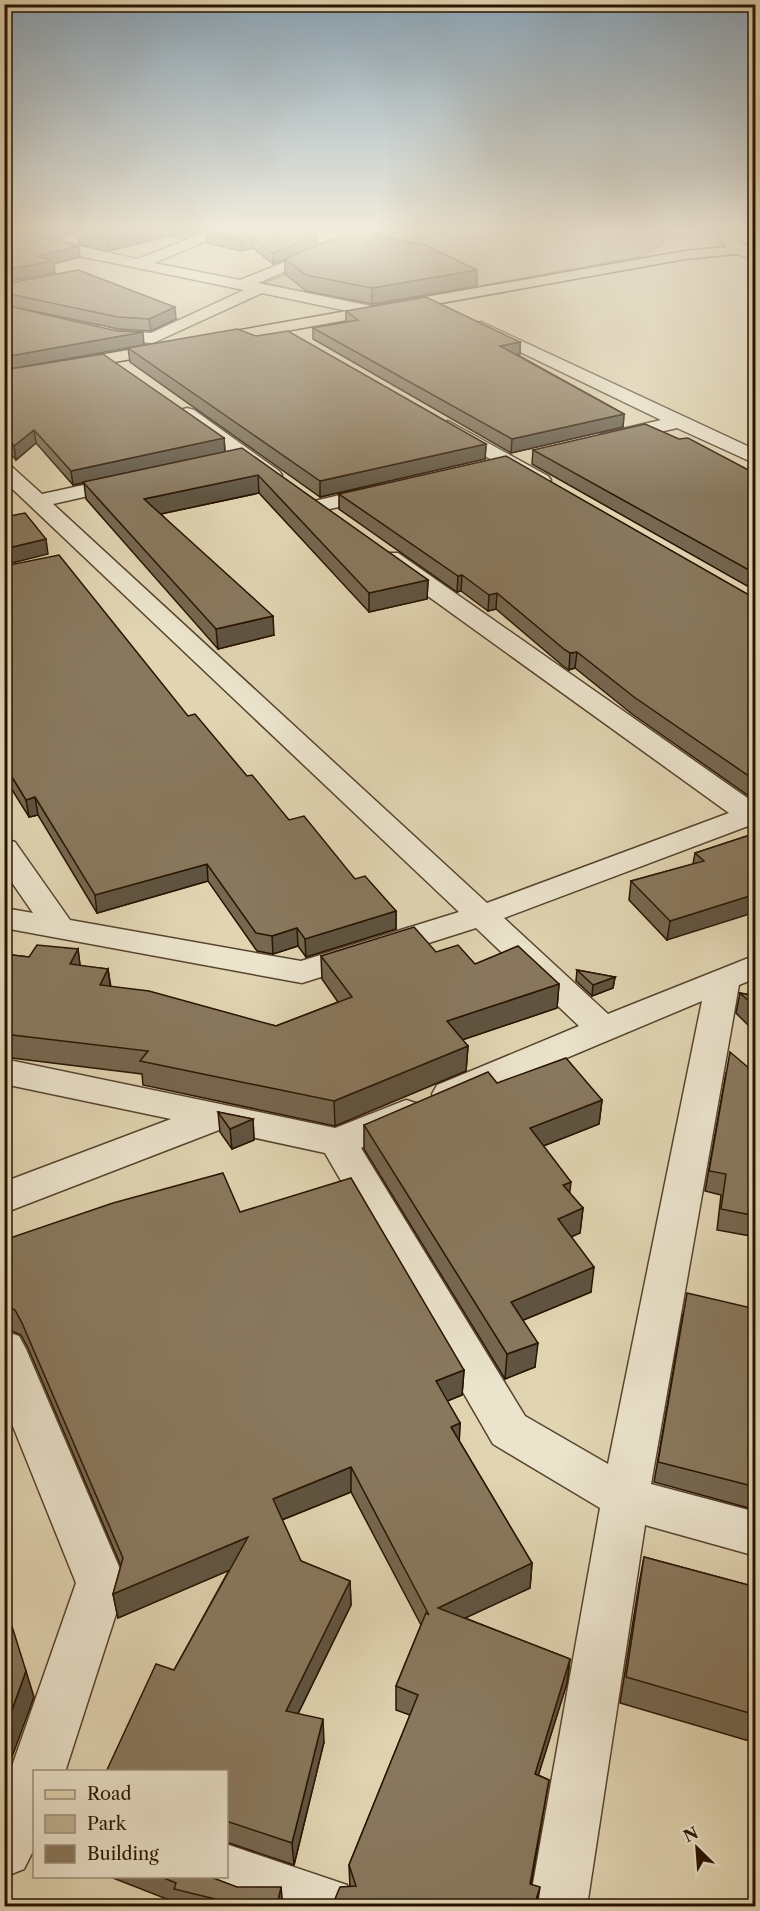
<svg xmlns="http://www.w3.org/2000/svg" width="760" height="1911" font-family="'Libre Caslon Text',serif">
	<style>
		.green { fill: #c1b393; stroke: #75644a; stroke-width: 1.5 }
		.lines { fill: none; stroke-linecap: round; stroke-linejoin: round }
		.minor-casing { stroke: #57442e; stroke-width: 3 }
		.major-casing { stroke: #291402; stroke-width: 3 }
		.minor { fill: #ebe3cc; fill-rule: evenodd }
		.major { fill: #e0d4b1; fill-rule: evenodd }
		.wall { fill: #756750; stroke: #291402; stroke-width: 1.5 }
		.shaded-wall { fill: #5f5441; stroke: #291402; stroke-width: 1.5 }
		.building { fill: #88785d; stroke: #291402; stroke-width: 1.5 }
	</style>
	<rect width="100%" height="100%" fill="#e0d4b1"/>
	<filter id="stains"><feTurbulence type="fractalNoise" baseFrequency=".00333" numOctaves="4"/><feColorMatrix values="0 0 0 0 .2 0 0 0 0 .09 0 0 0 0 .02 0 0 0 .5 -.17"/></filter>
	<radialGradient id="worn" r=".72"><stop offset=".6" stop-color="#630" stop-opacity="0"/><stop offset="1" stop-color="#630" stop-opacity=".3"/></radialGradient>
	<!-- green -->
	<path class="green" d="M402 229H670L671 237 643 256 372 306 264 283Z"/>
	<g class="lines">
		<!-- minor casing -->
		<g class="minor-casing">
			<g id="minor">
				<path d="M4 229 137 259 215 229H235L154 263 240 280 367 229H387L258 283 371 306 379 311 371 316 262 293 153 343 119 341 94 333 92 330 100 325 120 331 151 333 244 290 65 253 4 236Z"/>
				<path d="M724 233 756 251V261L735 253 719 240V234Z"/>
				<path d="M481 322 756 450V464L677 428 608 444 601 442 598 438 601 434 661 420 475 330 473 327 475 324Z"/>
				<path d="M187 408 194 410 279 471 282 475 279 479H265L180 418 178 414 180 410Z"/>
				<path d="M448 421 548 476 551 480 548 484H534L441 431 439 427 441 423Z"/>
				<path d="M4 464 11 466 42 494 130 475 137 477 140 481 137 485 53 504 487 903 729 813 382 563 379 558 382 553H398L756 804V823L504 918 608 1014 756 955V978L739 985 651 1484 756 1512V1556L645 1525 587 1906H529L600 1508 493 1444 325 1153 219 1130 4 1213V1182L171 1119 4 1084V1059L335 1128 406 1100 419 1104 425 1113 419 1122 361 1148 525 1416 608 1464 702 1001 450 1107 437 1103 432 1094 437 1085 579 1026 476 928 302 983 4 928V908L33 913 4 871V839L15 842 70 920 301 961 459 912 4 481Z"/>
				<path d="M383 485 390 487 393 491 390 495 317 512 310 510 306 506 310 502Z"/>
				<path d="M4 1331 19 1336 26 1349 126 1583 65 1772H34V1849L24 1869 4 1877V1789L76 1583 4 1404Z"/>
				<path d="M226 1844 347 1885 355 1906H240L206 1893 199 1876H226Z"/>
			</g>
		</g>
		<!-- major casing -->
		<g class="major-casing">
			<path id="major" d="M756 244V252L685 259 4 382V372L685 251Z"/>
		</g>
		<!-- minor -->
		<use href="#minor" class="minor"/>
		<!-- major -->
		<use href="#major" class="major"/>
	</g>
	<!-- wall -->
	<g class="wall">
		<path d="M11 229H86L55 240Z"/>
		<path d="M92 229H208L183 239 169 236 108 251 79 245 78 235Z"/>
		<path d="M294 229H316L308 232Z"/>
		<path d="M206 233 317 236V246L477 286 372 304 306 291 285 274V260L273 264 253 248 241 251 207 243Z"/>
		<path d="M4 284 176 319 151 331 119 329 4 305Z"/>
		<path d="M346 311 520 342V354H516L624 414 623 427 511 453 313 339V328L346 322Z"/>
		<path d="M256 336 486 444 485 459 320 497 130 362 128 348Z"/>
		<path d="M4 370 224 438 225 452 428 580 427 599 369 612 259 493 161 514 274 635 218 649 86 499 84 483 73 485 36 443 16 460 4 447Z"/>
		<path d="M533 450 756 474V591L532 464Z"/>
		<path d="M339 494 756 596V801L632 714 575 668 569 670 563 666 496 609 488 611 461 591 457 592 339 509Z"/>
		<path d="M4 566 188 716 289 820 355 879 396 911V929L306 957 298 946 273 954 257 951 208 881 97 913 38 815 29 817 4 777Z"/>
		<path d="M756 833 667 940 629 900 631 881 693 864 695 853Z"/>
		<path d="M78 949 80 966 108 969 111 987 276 1026 338 1002 322 979 321 956 436 952 475 964 559 984 557 1008 462 1040 468 1046 466 1071 335 1126 143 1085 142 1074 4 1057V954L29 957Z"/>
		<path d="M577 970 615 977 613 988 592 996 576 981Z"/>
		<path d="M740 993 756 996V1033L736 1013Z"/>
		<path d="M726 1073 756 1074V1237L717 1230 721 1195 705 1191Z"/>
		<path d="M497 1083 602 1100 599 1124 543 1146 569 1193 583 1208 580 1233 571 1236 591 1292 523 1320 535 1367 505 1379 364 1149V1125Z"/>
		<path d="M218 1112 253 1119 254 1140 232 1149 220 1132Z"/>
		<path d="M240 1212 464 1370 462 1395 447 1401 460 1423 459 1441 532 1563 530 1588 465 1618 570 1659 567 1683 538 1775 549 1780 531 1885 350 1887 349 1865 410 1715 396 1710V1686L421 1625 351 1492 282 1520 301 1561 350 1581 351 1605 298 1714 324 1742 294 1865 226 1842V1772L174 1670 229 1570 118 1618 113 1594 121 1566 28 1348 21 1335 12 1331 4 1310V1240Z"/>
		<path d="M756 1309V1510L654 1482 683 1314Z"/>
		<path d="M644 1557 756 1587V1743L620 1703 639 1584Z"/>
		<path d="M108 1876H208L283 1906H178L177 1903Z"/>
	</g>
	<!-- shaded-wall -->
	<g class="shaded-wall">
		<path d="M54 229H86L55 240Z"/>
		<path d="M153 229H169V236L108 251 107 240Z"/>
		<path d="M182 229H208L183 239Z"/>
		<path d="M317 236V247L273 264V253Z"/>
		<path d="M253 238V248L241 251V241Z"/>
		<path d="M79 246 80 257 54 264 55 273 4 282V270L38 256Z"/>
		<path d="M477 270V286L372 304V288Z"/>
		<path d="M175 307 176 319 151 331 149 319Z"/>
		<path d="M143 332 144 345 4 370V357Z"/>
		<path d="M520 342V354L500 358V346Z"/>
		<path d="M624 414 623 427 511 453 512 439Z"/>
		<path d="M34 430 36 443 16 460 14 446Z"/>
		<path d="M224 438 225 452 73 485 71 471Z"/>
		<path d="M486 444 485 459 320 497V481Z"/>
		<path d="M258 475 259 493 146 517 144 499Z"/>
		<path d="M46 539 48 554 4 565V549Z"/>
		<path d="M462 575 461 591 457 592 458 576Z"/>
		<path d="M428 580 427 599 369 612V593Z"/>
		<path d="M497 593 496 609 488 611 489 595Z"/>
		<path d="M273 616 274 635 218 649 216 629Z"/>
		<path d="M577 652 575 668 569 670 570 653Z"/>
		<path d="M35 797 38 815 29 817 26 800Z"/>
		<path d="M207 864 208 881 97 913 95 895Z"/>
		<path d="M756 894V912L667 940 670 921Z"/>
		<path d="M396 911V929L306 957 305 939Z"/>
		<path d="M297 928 298 946 273 954 272 936Z"/>
		<path d="M78 949 81 973 70 964Z"/>
		<path d="M108 969 111 993 100 985Z"/>
		<path d="M615 977 613 988 592 996 593 985Z"/>
		<path d="M559 984 557 1008 447 1045V1021Z"/>
		<path d="M468 1046 466 1071 335 1126 334 1101Z"/>
		<path d="M602 1100 599 1124 528 1152 530 1128Z"/>
		<path d="M253 1119 254 1140 232 1149 230 1129Z"/>
		<path d="M571 1182 568 1207 563 1185Z"/>
		<path d="M583 1208 580 1233 556 1244 558 1219Z"/>
		<path d="M594 1267 591 1292 509 1326 511 1302Z"/>
		<path d="M538 1343 535 1367 505 1379 507 1354Z"/>
		<path d="M464 1370 462 1395 435 1406 436 1381Z"/>
		<path d="M460 1423 459 1448 451 1427Z"/>
		<path d="M351 1467V1492L274 1523 273 1499Z"/>
		<path d="M248 1537 251 1561 118 1618 113 1594Z"/>
		<path d="M532 1563 530 1588 437 1631 438 1608Z"/>
		<path d="M350 1581 351 1605 288 1734 286 1711Z"/>
		<path d="M570 1659 567 1683 532 1796 535 1774Z"/>
		<path d="M26 1671 34 1697 4 1779V1732Z"/>
		<path d="M323 1719 324 1742 294 1865 292 1843Z"/>
		<path d="M281 1887 283 1906H277Z"/>
		<path d="M540 1887 537 1906H534Z"/>
	</g>
	<!-- building -->
	<g class="building">
		<path d="M4 229H9L79 246 38 256 53 261 4 270Z"/>
		<path d="M92 229H153L107 240 78 235Z"/>
		<path d="M214 229H280L317 236 273 253 253 238 241 241 206 233Z"/>
		<path d="M351 231 425 245 477 270 372 288 306 275 285 259Z"/>
		<path d="M78 270 175 307 149 319 118 317 4 293V284Z"/>
		<path d="M426 297 520 342 500 346 624 414 512 439 313 328 358 320 346 311Z"/>
		<path d="M4 305 117 331 143 332 4 357Z"/>
		<path d="M237 329 256 336 288 331 486 444 320 481 128 348Z"/>
		<path d="M103 354 224 438 71 471 34 430 14 446 4 435V370Z"/>
		<path d="M645 424 679 439 688 438 756 474V574L533 450Z"/>
		<path d="M242 448 428 580 369 593 258 475 144 499 273 616 216 629 83 482Z"/>
		<path d="M506 456 749 595 756 596V781L634 697 577 652 570 653 565 650 497 593 489 595 462 575 458 576 339 494Z"/>
		<path d="M25 513 46 539 4 549V517Z"/>
		<path d="M59 555 188 716 195 714 247 776 252 775 289 820 304 816 355 879 365 876 396 911 305 939 297 928 272 936 256 933 207 864 95 895 35 797 26 800 4 764V566Z"/>
		<path d="M756 833V894L670 921 631 881 704 861 695 853Z"/>
		<path d="M414 927 436 952 458 945 475 964 518 946 559 984 447 1021 468 1046 334 1101 140 1061 148 1051 4 1034V954L29 957 37 945 78 949 70 964 108 969 100 985 149 991 276 1026 352 997 321 956Z"/>
		<path d="M577 970 615 977 593 985Z"/>
		<path d="M740 993 756 996V1008Z"/>
		<path d="M730 1052 756 1074V1216L721 1209 726 1174 709 1171Z"/>
		<path d="M566 1058 602 1100 530 1128 571 1182 563 1185 583 1208 558 1219 594 1267 511 1302 538 1343 507 1354 364 1125 488 1072 497 1083Z"/>
		<path d="M218 1112 253 1119 230 1129Z"/>
		<path d="M223 1173 240 1212 351 1178 464 1370 436 1381 460 1423 451 1427 532 1563 438 1608 570 1659 535 1774 549 1780 530 1884 540 1887 534 1906H332L340 1887 356 1886 349 1865 418 1695 396 1686 426 1613 429 1615 351 1467 273 1499 301 1561 350 1581 286 1711 323 1719 292 1843 226 1821V1772H106L156 1664 174 1670 248 1537 113 1594 123 1558 22 1323 15 1310 6 1306 4 1302V1240L113 1203Z"/>
		<path d="M687 1293 756 1309V1487L658 1462Z"/>
		<path d="M644 1557 756 1587V1715L626 1677Z"/>
		<path d="M4 1601 26 1671 4 1732Z"/>
		<path d="M159 1876H208L237 1887H281L277 1906H244L174 1889 176 1883Z"/>
	</g>
	<!-- sky -->
	<linearGradient id="sky" x2="0" y2="1"><stop stop-color="#8ca7ba"/><stop offset="0.46" stop-color="#f1ecdc"/><stop offset="1" stop-color="#f1ecdc" stop-opacity="0"/></linearGradient>
	<rect width="760" height="497" fill="url(#sky)"/>
	<!-- margin -->
	<rect width="760" height="1911" fill="none" stroke="#e0d4b1" stroke-width="24"/>
	<rect x="6" y="6" width="748" height="1899" fill="none" stroke="#291402" stroke-width="3"/>
	<rect x="12" y="12" width="736" height="1887" fill="none" stroke="#291402" stroke-width="1.5"/>
	<!-- legend -->
	<rect x="33" y="1770" width="195" height="108" fill="#ebe3cc" stroke="#9d907b" stroke-width="1.5"/>
	<rect x="45" y="1790" width="30" height="9" fill="#e0d4b1" stroke="#9d907b" stroke-width="1.5"/>
	<text x="87" y="1800" font-size="18" fill="#291402">Road</text>
	<rect x="45" y="1815" width="30" height="18" fill="#c1b393" stroke="#9d907b" stroke-width="1.5"/>
	<text x="87" y="1830" font-size="18" fill="#291402">Park</text>
	<rect x="45" y="1845" width="30" height="18" fill="#88785d" stroke="#9d907b" stroke-width="1.5"/>
	<text x="87" y="1860" font-size="18" fill="#291402">Building</text>
	<!-- north arrow -->
	<g transform="translate(697 1848) rotate(335)" stroke="#ebe3cc" stroke-width="4.5" paint-order="stroke">
	<path d="M0-4.5L10 22L0 15L-10 22Z" fill="#291402"/>
	<text y="-9" font-size="16" font-weight="bold" text-anchor="middle" fill="#291402">N</text>
	</g>
	<rect width="100%" height="100%" filter="url(#stains)"/>
	<rect width="100%" height="100%" fill="url(#worn)"/>
</svg>
